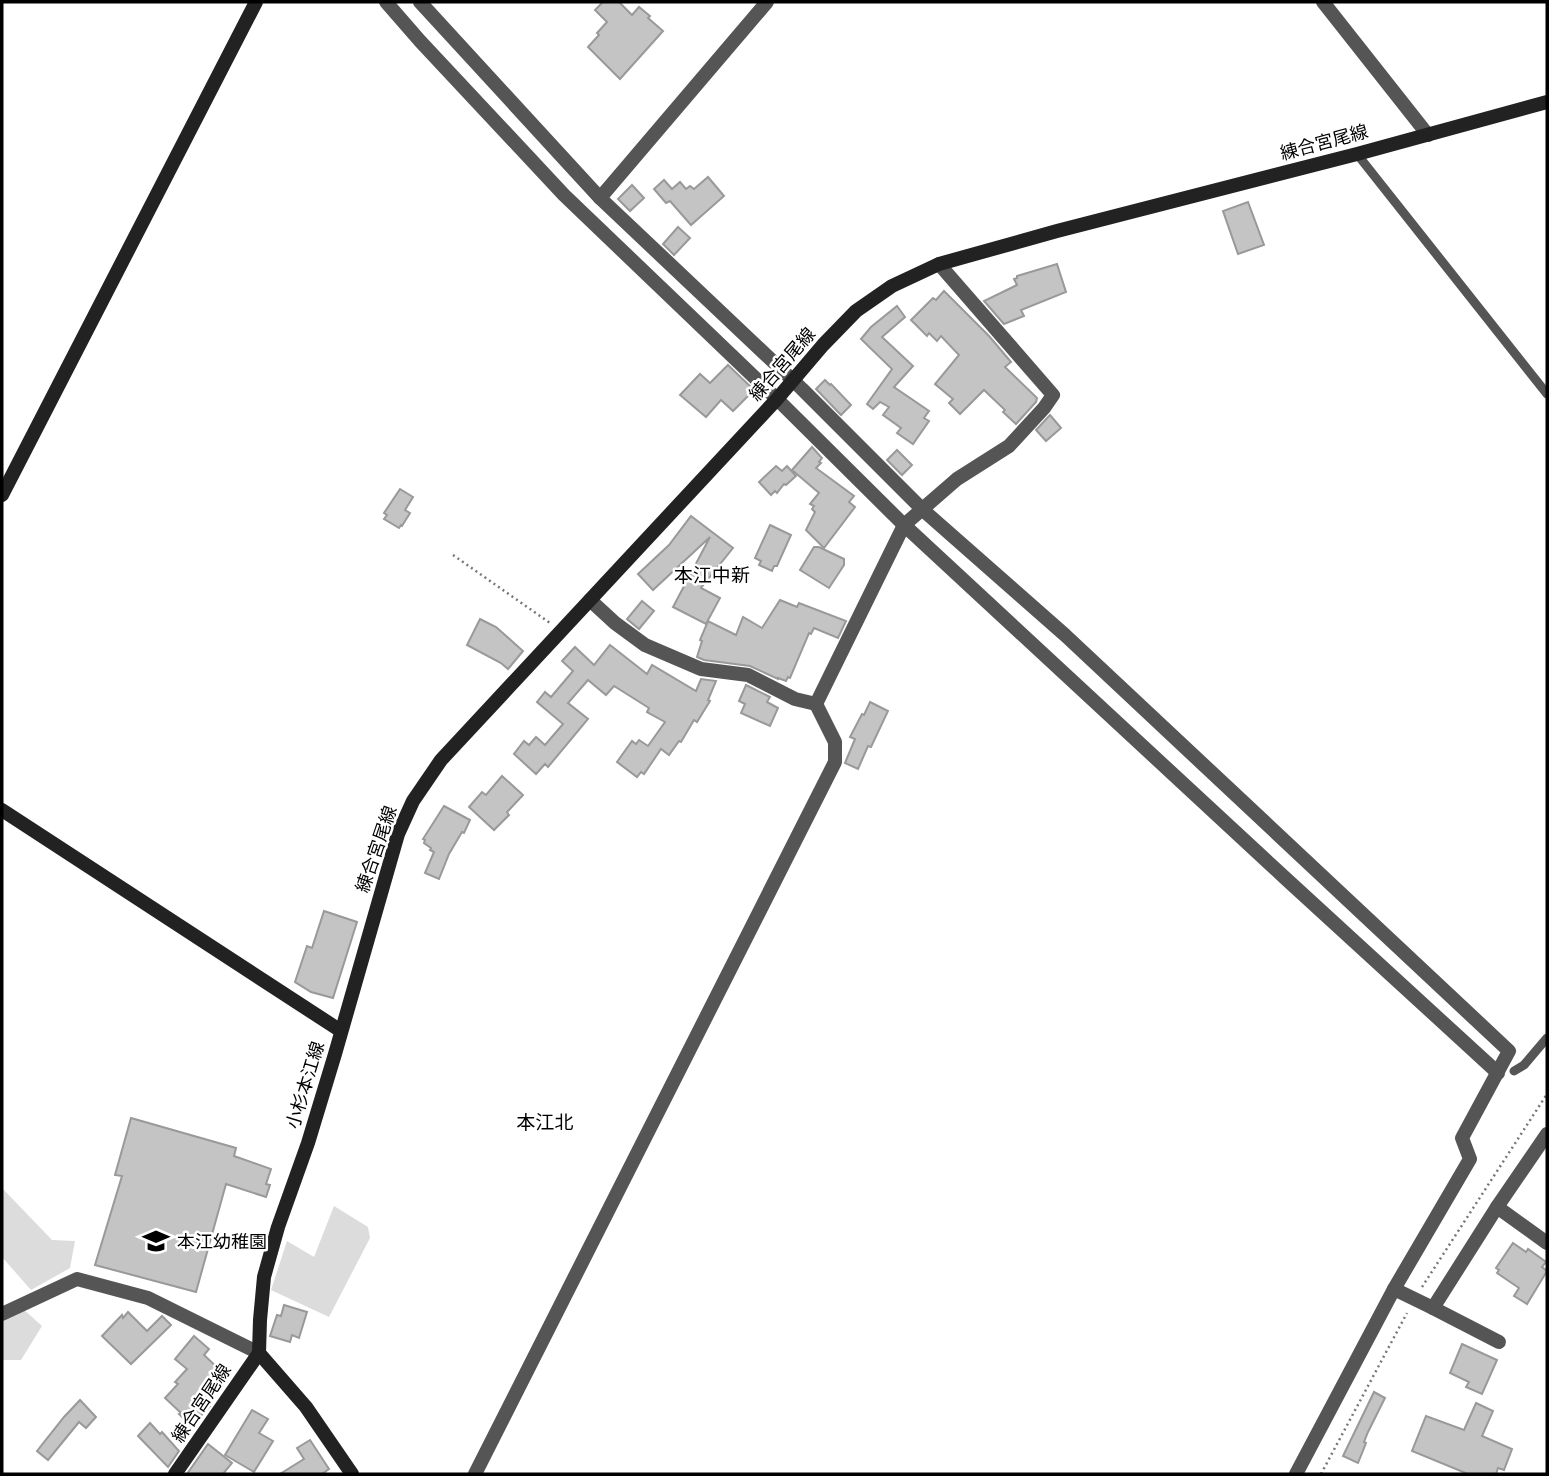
<svg xmlns="http://www.w3.org/2000/svg" width="1549" height="1476" font-family="'PT Sans Narrow','Noto Sans JP',sans-serif">
	<style>
		.green { fill: #dcdcdc }
		.building { fill: #c4c4c4; stroke: #999; stroke-width: 2 }
		.lines { fill: none; stroke-linecap: round; stroke-linejoin: round }
		.path { stroke: #777; stroke-width: 2.5; stroke-dasharray: 2 3.5; stroke-linecap: butt }
		.lane { stroke: #555; stroke-width: 9 }
		.street { stroke: #555; stroke-width: 14 }
		.secondary { stroke: #222; stroke-width: 14 }
		.labels { text-anchor: middle; dominant-baseline: central; stroke-width: 5; stroke-linejoin: round; paint-order: stroke }
		.street-label { font-size: 18px; fill: #000; stroke: #fff }
		.poi-label { font-size: 18px; fill: #000; stroke: #fff; text-anchor: start }
		.neighbourhood-label { font-size: 19px; fill: #000; stroke: #fff }
	</style>
	<rect width="100%" height="100%" fill="#fff"/>
	<!-- green -->
	<g class="green">
		<path d="M2 1188 52 1240 75 1241 70 1268 31 1290 2 1257Z"/>
		<path d="M334 1206 368 1227 370 1238 329 1317 271 1290 287 1241 314 1257Z"/>
		<path d="M22 1308 42 1326 21 1360H2V1322Z"/>
	</g>
	<!-- building -->
	<g class="building">
		<path d="M603 2H619L632 15 639 7 650 16 648 18 663 31 620 79 588 47 599 35 597 33 607 22 595 10Z"/>
		<path d="M708 177 724 196 691 225 670 201 666 203 654 189 664 180 672 189 680 182 686 189 690 186 694 189Z"/>
		<path d="M632 185 644 198 630 211 618 199Z"/>
		<path d="M1248 202 1264 245 1238 254 1223 211Z"/>
		<path d="M678 227 690 238 674 255 663 244Z"/>
		<path d="M1057 264 1066 292 1021 310 1024 316 1004 324 984 301 1017 285 1014 279 1017 278V276Z"/>
		<path d="M944 291 989 336 1011 362 1005 367 1037 398 1036 402 1016 424 1003 412 1005 410 984 390 960 414 949 403 953 399 935 384 959 355 941 336 937 341 929 333 927 336 911 320 933 298 936 300Z"/>
		<path d="M897 306 905 317 882 337 913 366 894 387 929 411 924 418 929 421 913 444 897 433 901 428 883 415 889 407 880 402 873 409 867 404 892 369 861 339 871 327Z"/>
		<path d="M728 365 754 390 733 411 721 400 706 417 680 395 700 374 710 383Z"/>
		<path d="M825 380 830 385 831 384 851 405 841 415 816 389Z"/>
		<path d="M1050 415 1061 428 1046 441 1036 430Z"/>
		<path d="M812 447 822 458 819 462 821 463 816 468 854 496 849 502 855 507 824 548 806 530 815 512 812 509 814 506 810 504 819 493 792 470Z"/>
		<path d="M897 450 912 465 902 475 887 460Z"/>
		<path d="M776 466 782 471 787 466 796 476 786 485 784 484 777 493 775 491 771 495 759 482Z"/>
		<path d="M400 489 413 497 405 510 410 513 402 526 401 525 399 528 384 519 387 515 384 513Z"/>
		<path d="M691 516 733 548 701 588 720 598 706 624 673 607 710 537 653 590 638 574 669 545Z"/>
		<path d="M770 525 791 535 777 566H774L772 571 759 565 761 561 755 558Z"/>
		<path d="M814 547H819L844 559V565L829 588 800 570Z"/>
		<path d="M780 600 797 607 799 603 846 621 838 638 814 628 811 634 809 633 790 678 788 677 786 681 778 678V679L750 666 704 660 697 657 702 641 700 640 708 621 736 635 743 617 762 628Z"/>
		<path d="M642 601 654 611 639 629 627 619Z"/>
		<path d="M480 619 496 627 523 651 508 669 501 663 467 645Z"/>
		<path d="M610 645 647 674 652 665 696 691 701 679 716 681 708 700 710 701 697 722 694 720 681 742 679 741 669 755 661 749 644 774 641 772 637 777 617 762 632 741 636 744 639 740 648 746 665 722 647 712 649 708 614 686 606 695 588 680 568 703 588 719 548 767 545 764 536 774 514 754 524 741 529 745 536 737 545 745 563 724 537 702 545 692 551 697 573 671 562 661 575 647 594 665Z"/>
		<path d="M746 685 770 697 767 702 778 708 770 726 741 713 745 704 739 701Z"/>
		<path d="M870 702 888 711 871 747 868 746 858 769 845 763 855 739 850 737 862 714 864 715Z"/>
		<path d="M502 776 523 795 507 812 509 815 494 830 469 807 482 792 486 795Z"/>
		<path d="M444 806 470 820 464 833 462 832 449 854 439 879 425 873 434 852 430 850 431 848 424 843 425 840 423 839Z"/>
		<path d="M324 911 357 922 333 998 311 992 295 982 307 946 312 948Z"/>
		<path d="M131 1118 236 1148 234 1156 271 1169 266 1184 270 1185 266 1197 226 1184 196 1292 95 1265 122 1176 115 1175Z"/>
		<path d="M1513 1243 1526 1252 1528 1249 1546 1262 1542 1267 1547 1271 1527 1304 1514 1296 1519 1288 1497 1273 1499 1270 1496 1268Z"/>
		<path d="M284 1305 307 1312 299 1338 292 1335 290 1342 270 1336 277 1315 281 1316Z"/>
		<path d="M128 1312 147 1331 162 1316 171 1325 131 1364 102 1336 122 1315 123 1318Z"/>
		<path d="M194 1336 209 1349 204 1355 221 1371 205 1389 213 1397 207 1403 210 1406 195 1422 194 1420 190 1425 179 1414 181 1413 165 1398 178 1384 175 1382 187 1369 175 1359Z"/>
		<path d="M1462 1344 1497 1360 1482 1394 1466 1387 1469 1382 1450 1373Z"/>
		<path d="M1374 1392 1385 1398 1368 1432 1364 1442 1366 1443 1358 1463 1343 1456Z"/>
		<path d="M80 1400 96 1417 86 1428 79 1422 48 1460 37 1451 64 1417Z"/>
		<path d="M1476 1403 1493 1411 1482 1436 1512 1449 1504 1470 1498 1468 1496 1474H1468L1412 1451 1426 1416 1464 1430Z"/>
		<path d="M252 1410 268 1419 259 1433 273 1441 254 1472 225 1455Z"/>
		<path d="M150 1423 160 1434 162 1432 179 1451 168 1467 138 1436Z"/>
		<path d="M310 1440 329 1469 322 1474H280L304 1459 297 1448Z"/>
		<path d="M208 1444 232 1463 223 1474H187Z"/>
	</g>
	<g class="lines">
		<!-- path -->
		<g class="path">
			<path d="M453 555 550 623"/>
			<path d="M1422 1287 1547 1094"/>
			<path d="M1321 1474 1407 1313"/>
		</g>
		<!-- lane -->
		<g class="lane">
			<path d="M1357 154 1547 394"/>
			<path d="M1514 1071 1524 1065 1547 1038"/>
		</g>
		<!-- street -->
		<g class="street">
			<path d="M386 2 420 41 564 195 777 399 904 525 1284 877 1498 1073"/>
			<path d="M420 2 600 198 802 389 923 510 1065 635 1509 1051 1462 1138 1470 1159 1394 1289 1296 1474"/>
			<path d="M1323 2 1428 135"/>
			<path d="M600 198 767 2"/>
			<path d="M590 600 615 623 645 645 701 669 748 675 795 699 816 704"/>
			<path d="M1497 1207 1547 1243"/>
			<path d="M1394 1289 1433 1308 1499 1342"/>
			<path d="M1433 1308 1497 1207 1547 1134"/>
			<path d="M2 1314 77 1279 148 1298 259 1353"/>
			<path d="M475 1474 835 762V742L816 704 904 525 957 479 1009 446 1044 408 1053 395 939 264"/>
		</g>
		<!-- secondary -->
		<g class="secondary">
			<path d="M2 495 256 2"/>
			<path d="M2 810 341 1031"/>
			<path d="M175 1474 259 1353"/>
			<path d="M352 1474 306 1407 259 1353 260 1320 264 1277 278 1227 308 1143 335 1054 398 834 413 801 441 760 777 399 823 345 856 311 892 286 939 264 1057 231 1357 154 1547 102"/>
		</g>
	</g>
	<!-- icons -->
	<defs>
		<g id="school-bare" transform="scale(2.1)"><path d="M0-5L7-2L0 1L-7-2ZM-4 1L0 2.5L4 1V4Q0 6-4 4Z" fill="#000" stroke="#fff" stroke-width="2.5" paint-order="stroke"/></g>
	</defs>
	<g fill-rule="evenodd">
		<use href="#school-bare" x="156" y="1241"/>
	</g>
	<g class="labels">
		<!-- street labels -->
		<g class="street-label">
			<text transform="translate(1324 142) rotate(-15)">練合宮尾線</text>
			<text transform="translate(782 364) rotate(-49)">練合宮尾線</text>
			<text transform="translate(376 849) rotate(-71)">練合宮尾線</text>
			<text transform="translate(305 1085) rotate(-73)">小杉本江線</text>
			<text transform="translate(201 1403) rotate(-56)">練合宮尾線</text>
		</g>
		<!-- poi labels -->
		<g class="poi-label">
			<text x="177" y="1241">本江幼稚園</text>
		</g>
		<!-- neighbourhood labels -->
		<g class="neighbourhood-label">
			<text x="712" y="575">本江中新</text>
			<text x="545" y="1122">本江北</text>
		</g>
	</g>
	<!-- border -->
	<rect width="1549" height="1476" fill="none" stroke="#000000" stroke-width="7"/>
</svg>
